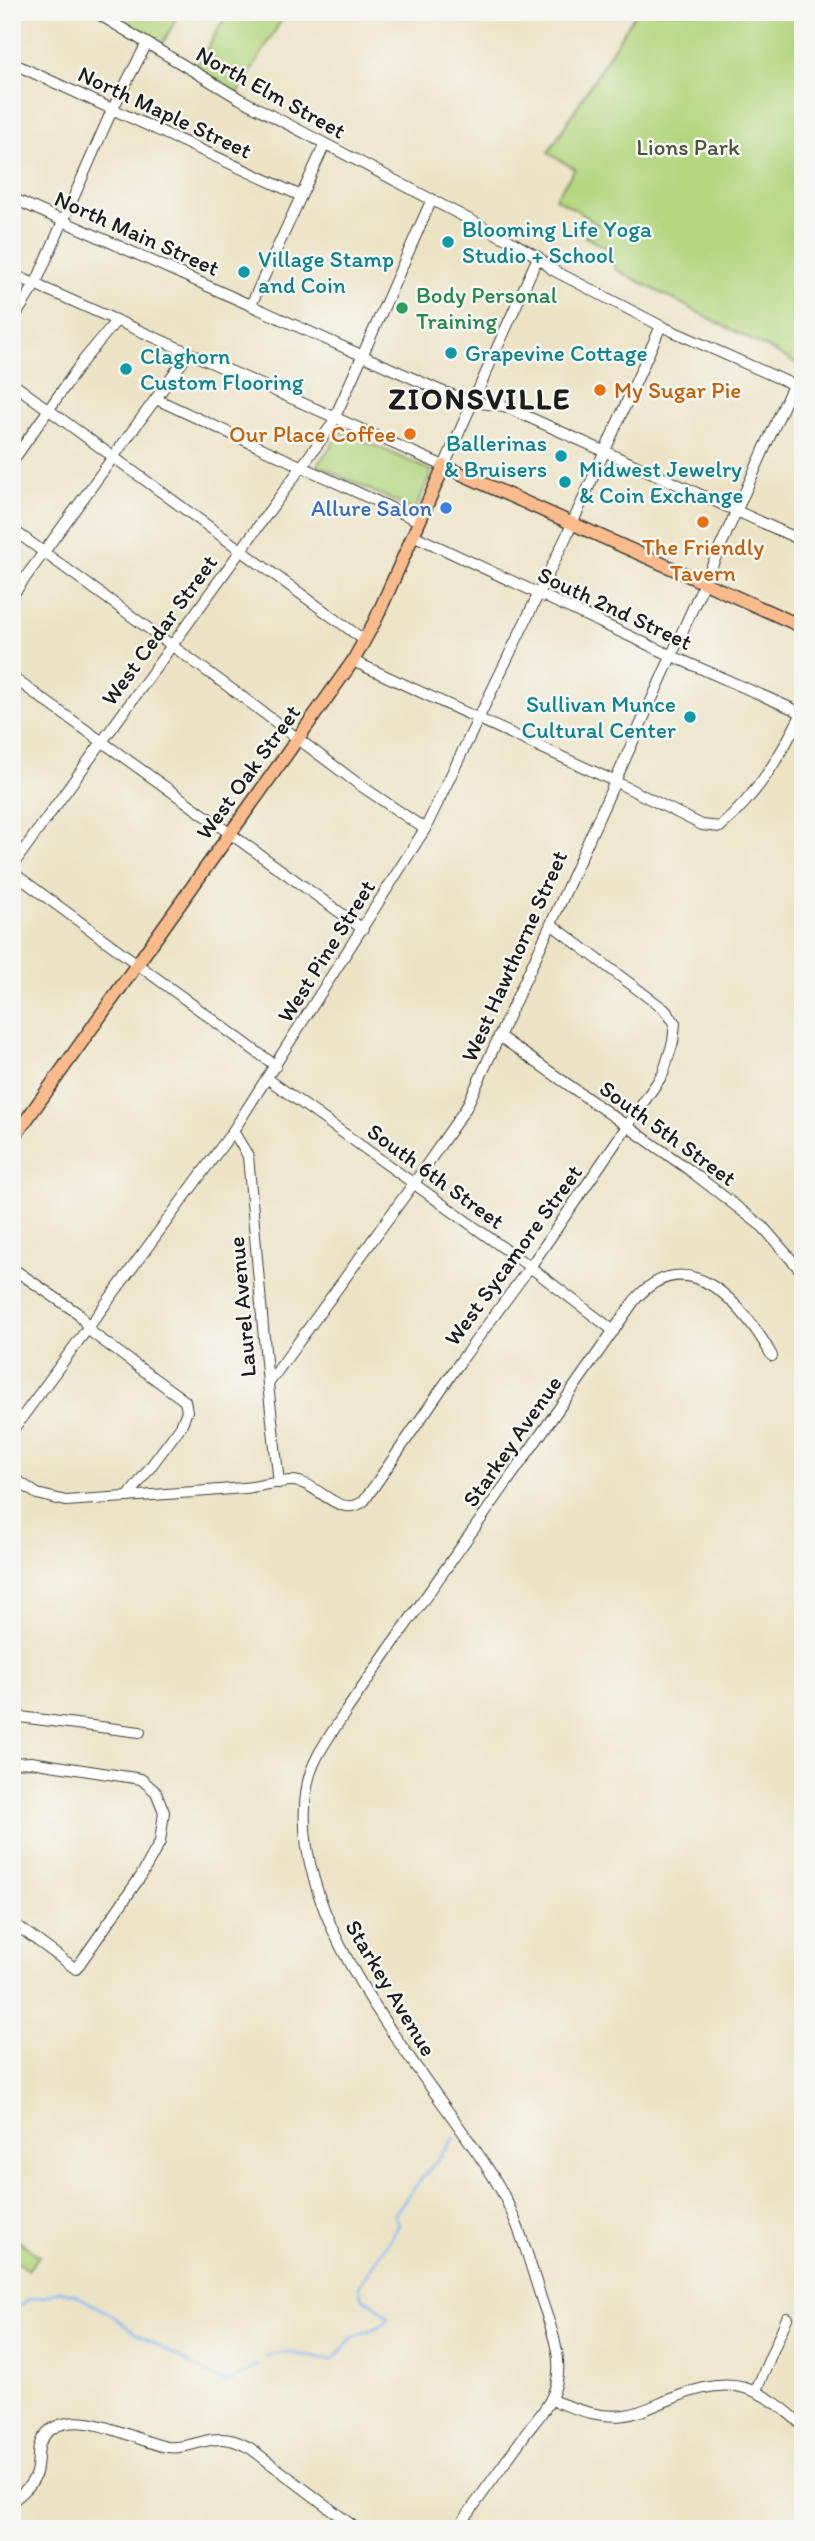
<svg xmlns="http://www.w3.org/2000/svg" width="815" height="2541" font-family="Itim,sans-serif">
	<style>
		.park { fill: #b3d67e; stroke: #68794d; stroke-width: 2 }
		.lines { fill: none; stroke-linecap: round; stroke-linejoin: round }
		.stream { stroke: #84bbf4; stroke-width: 2.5 }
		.minor-casing { stroke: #3b3a35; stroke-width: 12 }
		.major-casing { stroke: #3b3a35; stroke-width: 15 }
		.minor { stroke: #fff; stroke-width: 10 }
		.major { stroke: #fabb8c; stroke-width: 12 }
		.culture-dot { fill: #0f9aa8; stroke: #f6f6f2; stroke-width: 2.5 }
		.leisure-dot { fill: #2e9e5b; stroke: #f6f6f2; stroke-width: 2.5 }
		.food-dot { fill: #e8710a; stroke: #f6f6f2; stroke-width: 2.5 }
		.shop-dot { fill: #3f7fe0; stroke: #f6f6f2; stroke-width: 2.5 }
		.labels { text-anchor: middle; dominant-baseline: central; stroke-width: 5; stroke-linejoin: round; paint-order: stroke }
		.street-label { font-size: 23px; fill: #1c1c1c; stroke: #f6f6f2 }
		.park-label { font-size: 23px; fill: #495439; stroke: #f6f6f2 }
		.culture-label { font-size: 23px; fill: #0d838f; stroke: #f6f6f2; text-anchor: start }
		.leisure-label { font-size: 23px; fill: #27864d; stroke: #f6f6f2; text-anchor: start }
		.food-label { font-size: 23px; fill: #c56008; stroke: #f6f6f2; text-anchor: start }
		.shop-label { font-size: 23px; fill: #366cbe; stroke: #f6f6f2; text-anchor: end }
		.district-label { font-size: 30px; font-weight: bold; letter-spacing: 2px; fill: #1c1c1c; stroke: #f6f6f2 }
	</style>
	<rect width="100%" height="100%" fill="#f6f6f2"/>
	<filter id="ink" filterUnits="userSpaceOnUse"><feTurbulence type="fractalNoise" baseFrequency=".0143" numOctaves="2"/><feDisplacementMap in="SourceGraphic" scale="14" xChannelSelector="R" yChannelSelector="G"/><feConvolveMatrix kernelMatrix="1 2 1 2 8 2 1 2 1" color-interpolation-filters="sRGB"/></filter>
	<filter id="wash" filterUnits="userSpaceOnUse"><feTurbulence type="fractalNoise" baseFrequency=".00686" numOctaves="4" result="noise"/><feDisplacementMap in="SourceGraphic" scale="28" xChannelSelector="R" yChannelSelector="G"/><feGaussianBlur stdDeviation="1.57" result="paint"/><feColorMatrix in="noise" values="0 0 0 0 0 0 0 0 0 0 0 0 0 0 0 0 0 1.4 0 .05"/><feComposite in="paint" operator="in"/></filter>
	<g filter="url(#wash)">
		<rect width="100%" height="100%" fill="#ece3c4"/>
		<!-- park -->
		<g class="park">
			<path d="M101 12H180L159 50Z"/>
			<path d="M228 12H286L238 94 195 69Z"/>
			<path d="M636 12H803V367L615 269 607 248 585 237 597 225 585 215 555 198 575 169 548 153Z"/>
			<path d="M342 431 432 471 415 511 317 465Z"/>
			<path d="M12 2236 39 2256 28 2270 12 2259Z"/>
		</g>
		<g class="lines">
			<!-- stream -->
			<g class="stream">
				<path d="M12 2312 29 2299 45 2297 59 2291 76 2295 113 2316 135 2333 223 2382H229L258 2365"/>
				<path d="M266 2358C284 2347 313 2358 333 2360L353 2337 383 2325 389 2318 373 2303 362 2298 359 2286 399 2225 395 2214C412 2187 436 2164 454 2138"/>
			</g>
		</g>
	</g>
	<g filter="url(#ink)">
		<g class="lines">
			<!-- minor casing -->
			<g class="minor-casing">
				<g id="minor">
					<path d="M95 12 240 99 514 243 538 257 553 270 661 326 803 389"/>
					<path d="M12 63 301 196"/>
					<path d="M12 198 441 391 473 402 504 406 803 541"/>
					<path d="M12 274 444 466 538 257"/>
					<path d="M251 305 325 144"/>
					<path d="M12 321 35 285 112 110 146 45"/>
					<path d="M12 383 364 640"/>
					<path d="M156 399 419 521"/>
					<path d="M12 462 82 362 116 321"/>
					<path d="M12 529 237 693 357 783 425 829"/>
					<path d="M413 535 670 655 802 713"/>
					<path d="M12 596 189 353"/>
					<path d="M353 661 614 781 702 825 720 827C758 794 781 755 803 711"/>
					<path d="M12 677 363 929"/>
					<path d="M12 866 331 426 432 199"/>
					<path d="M12 872 276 1066"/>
					<path d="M499 1036 688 1169 763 1227 803 1273"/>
					<path d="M268 1079 530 1267 614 1331"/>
					<path d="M233 1131 248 1156 268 1384 279 1483"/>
					<path d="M12 1268 79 1314 91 1332 185 1401 187 1411 181 1426 128 1497"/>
					<path d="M268 1384 414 1183 466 1108 551 924 793 385"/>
					<path d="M12 1431 233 1131 425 829 567 535 661 326"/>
					<path d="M12 1477 37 1494 66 1501C125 1497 184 1493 244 1488 259 1487 276 1481 292 1481 318 1481 338 1520 364 1501L460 1362 530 1267 663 1074 673 1042 675 1023 665 1010 551 924"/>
					<path d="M12 1716 140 1732"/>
					<path d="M12 1763 31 1762 141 1779 156 1792 164 1812 160 1842 141 1876 76 1969 12 1922"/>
					<path d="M756 2390 787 2318"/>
					<path d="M551 2400C574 2408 599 2419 625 2415 642 2413 659 2403 676 2397 731 2374 761 2386 803 2426"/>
					<path d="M12 2502C18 2496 27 2490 31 2483 44 2466 30 2446 50 2430 80 2407 134 2441 167 2447 189 2450 208 2435 230 2440 237 2441 244 2445 250 2448L357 2529"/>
					<path d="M457 2529C479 2498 502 2467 524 2436 535 2421 550 2406 555 2388 565 2358 550 2326 541 2298 528 2257 517 2215 494 2178 427 2071 284 1922 307 1787 311 1759 331 1735 346 1711 365 1684 384 1656 403 1629 480 1520 558 1411 634 1301 687 1238 745 1306 772 1356"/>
				</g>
			</g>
			<!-- major casing -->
			<g class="major-casing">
				<path id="major" d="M12 1140 353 661 375 621 444 466 803 627"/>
			</g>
			<!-- minor -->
			<use href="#minor" class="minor"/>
			<!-- major -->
			<use href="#major" class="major"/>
		</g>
	</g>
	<!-- markers -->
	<g class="culture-dot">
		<circle cx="448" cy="242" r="7"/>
		<circle cx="244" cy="272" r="7"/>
		<circle cx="451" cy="353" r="7"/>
		<circle cx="126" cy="369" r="7"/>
		<circle cx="561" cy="456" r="7"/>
		<circle cx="565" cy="482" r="7"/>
		<circle cx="690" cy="717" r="7"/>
	</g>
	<circle class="leisure-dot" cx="402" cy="308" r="7"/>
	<g class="food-dot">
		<circle cx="600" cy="390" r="7"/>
		<circle cx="410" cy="434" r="7"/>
		<circle cx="703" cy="522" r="7"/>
	</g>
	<circle class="shop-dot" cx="446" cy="508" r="7"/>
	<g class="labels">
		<!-- street labels -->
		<g class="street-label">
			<text transform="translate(271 92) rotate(29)">North Elm Street</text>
			<text transform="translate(165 112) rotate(25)">North Maple Street</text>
			<text transform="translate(137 233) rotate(24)">North Main Street</text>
			<text transform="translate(615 608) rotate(25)">South 2nd Street</text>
			<text transform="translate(159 630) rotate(-54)">West Cedar Street</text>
			<text transform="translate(248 772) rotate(-54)">West Oak Street</text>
			<text transform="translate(326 951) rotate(-58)">West Pine Street</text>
			<text transform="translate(514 956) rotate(-66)">West Hawthorne Street</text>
			<text transform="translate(668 1133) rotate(36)">South 5th Street</text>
			<text transform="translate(436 1176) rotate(36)">South 6th Street</text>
			<text transform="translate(513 1255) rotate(-54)">West Sycamore Street</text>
			<text transform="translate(242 1307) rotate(-95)">Laurel Avenue</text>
			<text transform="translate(512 1441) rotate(-55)">Starkey Avenue</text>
			<text transform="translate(391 1988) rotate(59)">Starkey Avenue</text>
		</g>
		<!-- park labels -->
		<g class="park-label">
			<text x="688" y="147">Lions Park</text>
		</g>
		<!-- culture labels -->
		<g class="culture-label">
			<text x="462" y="229">Blooming Life Yoga<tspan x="462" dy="26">Studio + School</tspan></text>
			<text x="258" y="259">Village Stamp<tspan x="258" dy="26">and Coin</tspan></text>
			<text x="465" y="353">Grapevine Cottage</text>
			<text x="140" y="356">Claghorn<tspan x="140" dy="26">Custom Flooring</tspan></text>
			<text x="547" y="443" text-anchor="end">Ballerinas<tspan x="547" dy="26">&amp; Bruisers</tspan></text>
			<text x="579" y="469">Midwest Jewelry<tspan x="579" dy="26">&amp; Coin Exchange</tspan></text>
			<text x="676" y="704" text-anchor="end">Sullivan Munce<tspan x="676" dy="26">Cultural Center</tspan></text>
		</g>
		<!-- leisure labels -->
		<g class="leisure-label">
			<text x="416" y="295">Body Personal<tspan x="416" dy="26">Training</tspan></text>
		</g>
		<!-- food labels -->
		<g class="food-label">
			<text x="614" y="390">My Sugar Pie</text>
			<text x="396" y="434" text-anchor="end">Our Place Coffee</text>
			<text x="703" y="547" text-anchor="middle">The Friendly<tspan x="703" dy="26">Tavern</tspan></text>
		</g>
		<!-- shop labels -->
		<g class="shop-label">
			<text x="432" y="508">Allure Salon</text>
		</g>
		<!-- district labels -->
		<g class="district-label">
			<text x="480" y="398">ZIONSVILLE</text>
		</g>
	</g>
	<!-- margin -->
	<rect width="815" height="2541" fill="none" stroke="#f6f6f2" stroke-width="42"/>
</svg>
